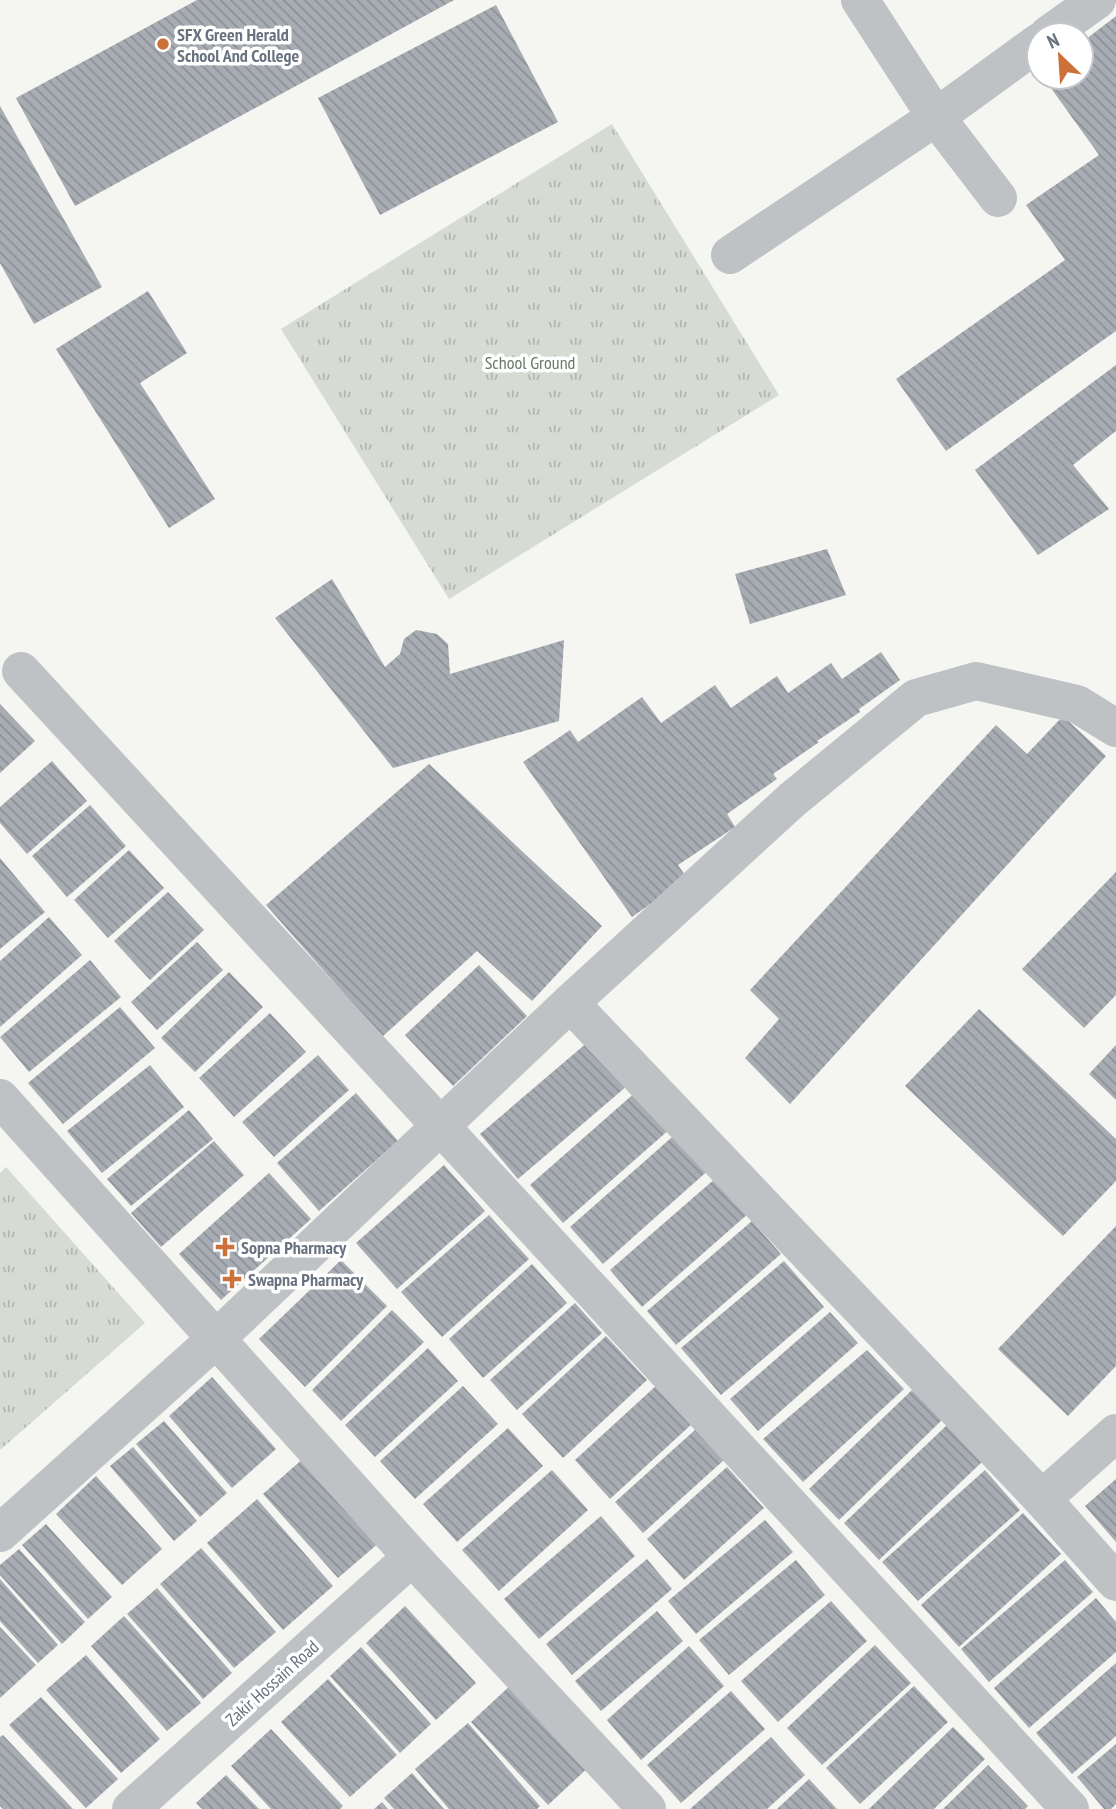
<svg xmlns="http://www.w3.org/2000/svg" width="1116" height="1809" font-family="'PT Sans Narrow',sans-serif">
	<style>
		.park { fill: url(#park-tufts) }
		.building { fill: url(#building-back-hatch) }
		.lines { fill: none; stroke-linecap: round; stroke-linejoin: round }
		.minor { stroke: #bfc2c5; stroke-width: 38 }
		.poi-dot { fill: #cd713a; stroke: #fff; stroke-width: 2.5 }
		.labels { text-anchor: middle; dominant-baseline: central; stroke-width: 7; stroke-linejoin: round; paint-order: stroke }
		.poi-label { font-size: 18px; font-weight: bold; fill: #68727f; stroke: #fff; text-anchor: start }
		.park-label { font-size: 18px; fill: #677766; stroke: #fff }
		.street-label { font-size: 18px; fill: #68727f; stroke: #fff }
	</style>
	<defs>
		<pattern id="park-tufts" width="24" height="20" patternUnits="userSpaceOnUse" patternTransform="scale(1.75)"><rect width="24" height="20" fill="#d6dbd4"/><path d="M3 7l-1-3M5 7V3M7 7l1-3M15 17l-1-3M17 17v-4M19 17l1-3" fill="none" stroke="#b1b6b1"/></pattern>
		<pattern id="building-back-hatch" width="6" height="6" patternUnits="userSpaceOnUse" patternTransform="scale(1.75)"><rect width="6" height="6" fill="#a8adb3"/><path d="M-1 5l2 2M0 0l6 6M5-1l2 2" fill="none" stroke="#8d9197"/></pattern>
	</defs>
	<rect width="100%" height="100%" fill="#f5f5f2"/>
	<!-- park -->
	<g class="park">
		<path d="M612 124 779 395 449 599 281 329Z"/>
		<path d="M6 1167 145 1323 0 1450V1173Z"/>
	</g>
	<!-- building -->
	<g class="building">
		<path d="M197 0H454L75 206 16 98Z"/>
		<path d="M496 5 558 122 380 215 318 98Z"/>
		<path d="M1116 16V331L946 451 896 379 1065 260 1026 205 1099 155 1043 77H1081V43Z"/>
		<path d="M0 106 102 287 34 324 0 263Z"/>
		<path d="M148 291 187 353 140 383 215 499 169 528 56 349Z"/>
		<path d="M1116 365V431L1073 465 1109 509 1038 555 975 470Z"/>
		<path d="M827 549 846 595 750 624 735 574Z"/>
		<path d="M332 579 385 667 400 654 404 639 416 630 437 634 448 644 450 674 564 640 559 721 393 768 275 618Z"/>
		<path d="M881 652 900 680 859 709 860 712 817 741 819 742 773 774 777 779 727 814 735 827 678 865 687 878 632 917 523 762 570 730 578 742 642 697 661 723 715 685 731 708 777 676 788 693 831 663 842 679Z"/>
		<path d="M0 704 35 741 0 773Z"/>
		<path d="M1063 716 1106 756 790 1104 745 1058 779 1019 750 990 996 725 1027 754Z"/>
		<path d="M52 761 87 801 27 854 0 823V807Z"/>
		<path d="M429 764 602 926 532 1001 477 951 382 1037 266 905Z"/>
		<path d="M90 805 126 846 67 897 32 856Z"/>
		<path d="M129 850 164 888 108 938 74 900Z"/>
		<path d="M0 858 45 912 0 949Z"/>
		<path d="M1116 872V995L1084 1028 1022 969Z"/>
		<path d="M168 892 204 930 150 980 114 941Z"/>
		<path d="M49 917 82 955 0 1027V961Z"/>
		<path d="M197 942 223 970 157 1030 131 1002Z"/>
		<path d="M90 960 121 997 29 1072 0 1037Z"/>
		<path d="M479 965 527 1016 453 1086 405 1035Z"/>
		<path d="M229 972 263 1007 195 1072 161 1038Z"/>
		<path d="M120 1007 155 1048 63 1124 28 1083Z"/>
		<path d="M979 1009 1116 1139V1181L1063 1236 905 1086Z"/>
		<path d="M270 1013 306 1052 234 1117 199 1078Z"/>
		<path d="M589 1041 627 1086 518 1179 480 1134Z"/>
		<path d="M1116 1045V1100L1089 1074Z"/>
		<path d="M318 1055 349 1090 274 1157 242 1122Z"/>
		<path d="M150 1065 184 1107 102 1173 67 1131Z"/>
		<path d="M638 1090 671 1128 563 1223 530 1185Z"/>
		<path d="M356 1093 398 1141 319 1211 277 1163Z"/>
		<path d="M189 1110 213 1139 131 1206 107 1179Z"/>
		<path d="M680 1130 712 1167 603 1264 570 1227Z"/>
		<path d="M214 1141 244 1175 161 1247 131 1213Z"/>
		<path d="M444 1165 485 1211 397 1289 356 1243Z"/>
		<path d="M269 1173 311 1219 221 1300 179 1254Z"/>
		<path d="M717 1177 749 1213 642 1307 610 1270Z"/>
		<path d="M489 1215 529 1259 442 1337 401 1292Z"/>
		<path d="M752 1221 781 1254 676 1345 647 1311Z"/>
		<path d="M1116 1226V1366L1068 1416 998 1349Z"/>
		<path d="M341 1260 387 1306 305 1387 259 1339Z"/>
		<path d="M784 1261 824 1307 721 1395 681 1348Z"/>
		<path d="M532 1264 567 1303 483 1378 449 1339Z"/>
		<path d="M575 1303 602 1333 517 1410 490 1380Z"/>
		<path d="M392 1310 424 1342 341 1421 312 1390Z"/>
		<path d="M830 1312 858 1343 758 1431 730 1399Z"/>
		<path d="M606 1336 647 1380 563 1458 522 1414Z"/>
		<path d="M428 1348 458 1381 375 1457 345 1425Z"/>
		<path d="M867 1350 904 1389 803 1482 763 1439Z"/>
		<path d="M212 1377 276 1449 232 1488 169 1416Z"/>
		<path d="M658 1384 693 1423 610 1499 575 1460Z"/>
		<path d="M463 1386 498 1424 415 1499 380 1461Z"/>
		<path d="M912 1390 942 1420 839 1520 809 1489Z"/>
		<path d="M164 1421 227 1493 200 1517 136 1444Z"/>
		<path d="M947 1425 982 1462 879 1560 844 1523Z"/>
		<path d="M508 1428 543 1466 457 1542 423 1504Z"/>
		<path d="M696 1429 724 1460 643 1533 615 1502Z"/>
		<path d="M133 1447 197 1521 174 1541 110 1466Z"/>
		<path d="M306 1456 381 1541 338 1578 263 1494Z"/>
		<path d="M727 1467 764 1508 684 1580 647 1539Z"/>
		<path d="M552 1470 588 1510 499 1591 462 1550Z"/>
		<path d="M985 1470 1020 1510 918 1601 882 1562Z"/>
		<path d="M96 1476 162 1549 122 1585 56 1514Z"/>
		<path d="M1116 1479V1542L1085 1506Z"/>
		<path d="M257 1499 333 1586 283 1630 207 1543Z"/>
		<path d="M1023 1513 1061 1554 959 1647 921 1605Z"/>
		<path d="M601 1516 635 1556 539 1639 504 1599Z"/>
		<path d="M765 1520 793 1552 696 1634 668 1601Z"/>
		<path d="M46 1524 112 1597 88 1619 22 1545Z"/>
		<path d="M201 1548 276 1632 234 1668 160 1584Z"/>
		<path d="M19 1549 85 1622 62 1644 0 1575V1565Z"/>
		<path d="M647 1559 672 1589 572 1675 546 1644Z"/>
		<path d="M796 1560 825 1595 729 1675 699 1640Z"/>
		<path d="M1065 1560 1093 1592 989 1682 961 1649Z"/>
		<path d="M0 1579 58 1645 38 1663 0 1621Z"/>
		<path d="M157 1588 232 1673 203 1699 127 1614Z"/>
		<path d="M1096 1598 1116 1622V1652L1029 1728 994 1688Z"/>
		<path d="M831 1601 867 1641 778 1722 741 1681Z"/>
		<path d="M405 1606 476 1683 436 1720 366 1643Z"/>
		<path d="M657 1611 683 1641 601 1711 575 1681Z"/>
		<path d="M124 1616 201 1703 167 1731 91 1646Z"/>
		<path d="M0 1627 36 1665 0 1698Z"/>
		<path d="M875 1645 911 1683 822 1765 787 1728Z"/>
		<path d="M689 1646 724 1686 641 1760 607 1720Z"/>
		<path d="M361 1647 431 1724 400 1753 330 1676Z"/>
		<path d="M86 1655 160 1739 121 1773 46 1690Z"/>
		<path d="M1116 1663V1736L1072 1774 1036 1733Z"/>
		<path d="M328 1679 397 1755 350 1797 281 1722Z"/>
		<path d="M515 1681 592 1764 548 1805 471 1722Z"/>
		<path d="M914 1686 948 1722 860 1804 826 1768Z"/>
		<path d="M731 1691 765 1729 681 1803 647 1765Z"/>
		<path d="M41 1697 118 1779 86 1808 9 1725Z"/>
		<path d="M468 1723 540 1806 537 1809H449L415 1769Z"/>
		<path d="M953 1727 985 1759 934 1809H869Z"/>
		<path d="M271 1729 343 1806 340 1809H271L231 1766Z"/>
		<path d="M3 1735 73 1809H3L0 1806V1737Z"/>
		<path d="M771 1737 805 1775 767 1809H690Z"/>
		<path d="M1116 1744V1804L1111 1809H1104L1077 1777Z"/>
		<path d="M988 1765 1028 1806 1025 1809H943Z"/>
		<path d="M412 1773 444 1809H394L384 1798Z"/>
		<path d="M226 1775 259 1809H202L196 1803Z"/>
		<path d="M809 1779 837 1809H777Z"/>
		<path d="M382 1802 388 1809H374Z"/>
	</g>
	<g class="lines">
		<!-- minor -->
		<g class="minor">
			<path d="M860 0 936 117 998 198"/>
			<path d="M1048 35 1097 0"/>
			<path d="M730 255 936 117 1039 42"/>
			<path d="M21 671 1070 1809"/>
			<path d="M570 1003 1042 1499 1116 1582"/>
			<path d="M0 1098 412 1557 647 1809"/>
			<path d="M1042 1499 1116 1433"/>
			<path d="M0 1533 217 1338 570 1003 793 799 916 698 976 681 1077 704 1116 728"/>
			<path d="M131 1809 412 1557"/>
		</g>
	</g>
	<!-- markers -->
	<g class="poi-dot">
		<circle cx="163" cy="44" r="7"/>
		<path d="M221.5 1236.5h7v7h7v7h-7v7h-7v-7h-7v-7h7z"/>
		<path d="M228.5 1268.5h7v7h7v7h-7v7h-7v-7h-7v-7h7z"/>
	</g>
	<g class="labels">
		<!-- poi labels -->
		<g class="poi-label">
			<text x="177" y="34">SFX Green Herald<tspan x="177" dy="21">School And College</tspan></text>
			<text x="241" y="1247">Sopna Pharmacy</text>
			<text x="248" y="1279">Swapna Pharmacy</text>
		</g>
		<!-- park labels -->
		<g class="park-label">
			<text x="530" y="362">School Ground</text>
		</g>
		<!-- street labels -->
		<g class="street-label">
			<text transform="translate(272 1683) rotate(-42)">Zakir Hossain Road</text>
		</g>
	</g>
	<!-- north arrow -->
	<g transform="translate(1060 56) rotate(335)"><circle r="33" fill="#ffffff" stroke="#c3c7cc" stroke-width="2"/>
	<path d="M0-5L12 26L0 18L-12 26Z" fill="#cd713a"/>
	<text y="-10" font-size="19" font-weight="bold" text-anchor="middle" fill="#68727f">N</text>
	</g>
</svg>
